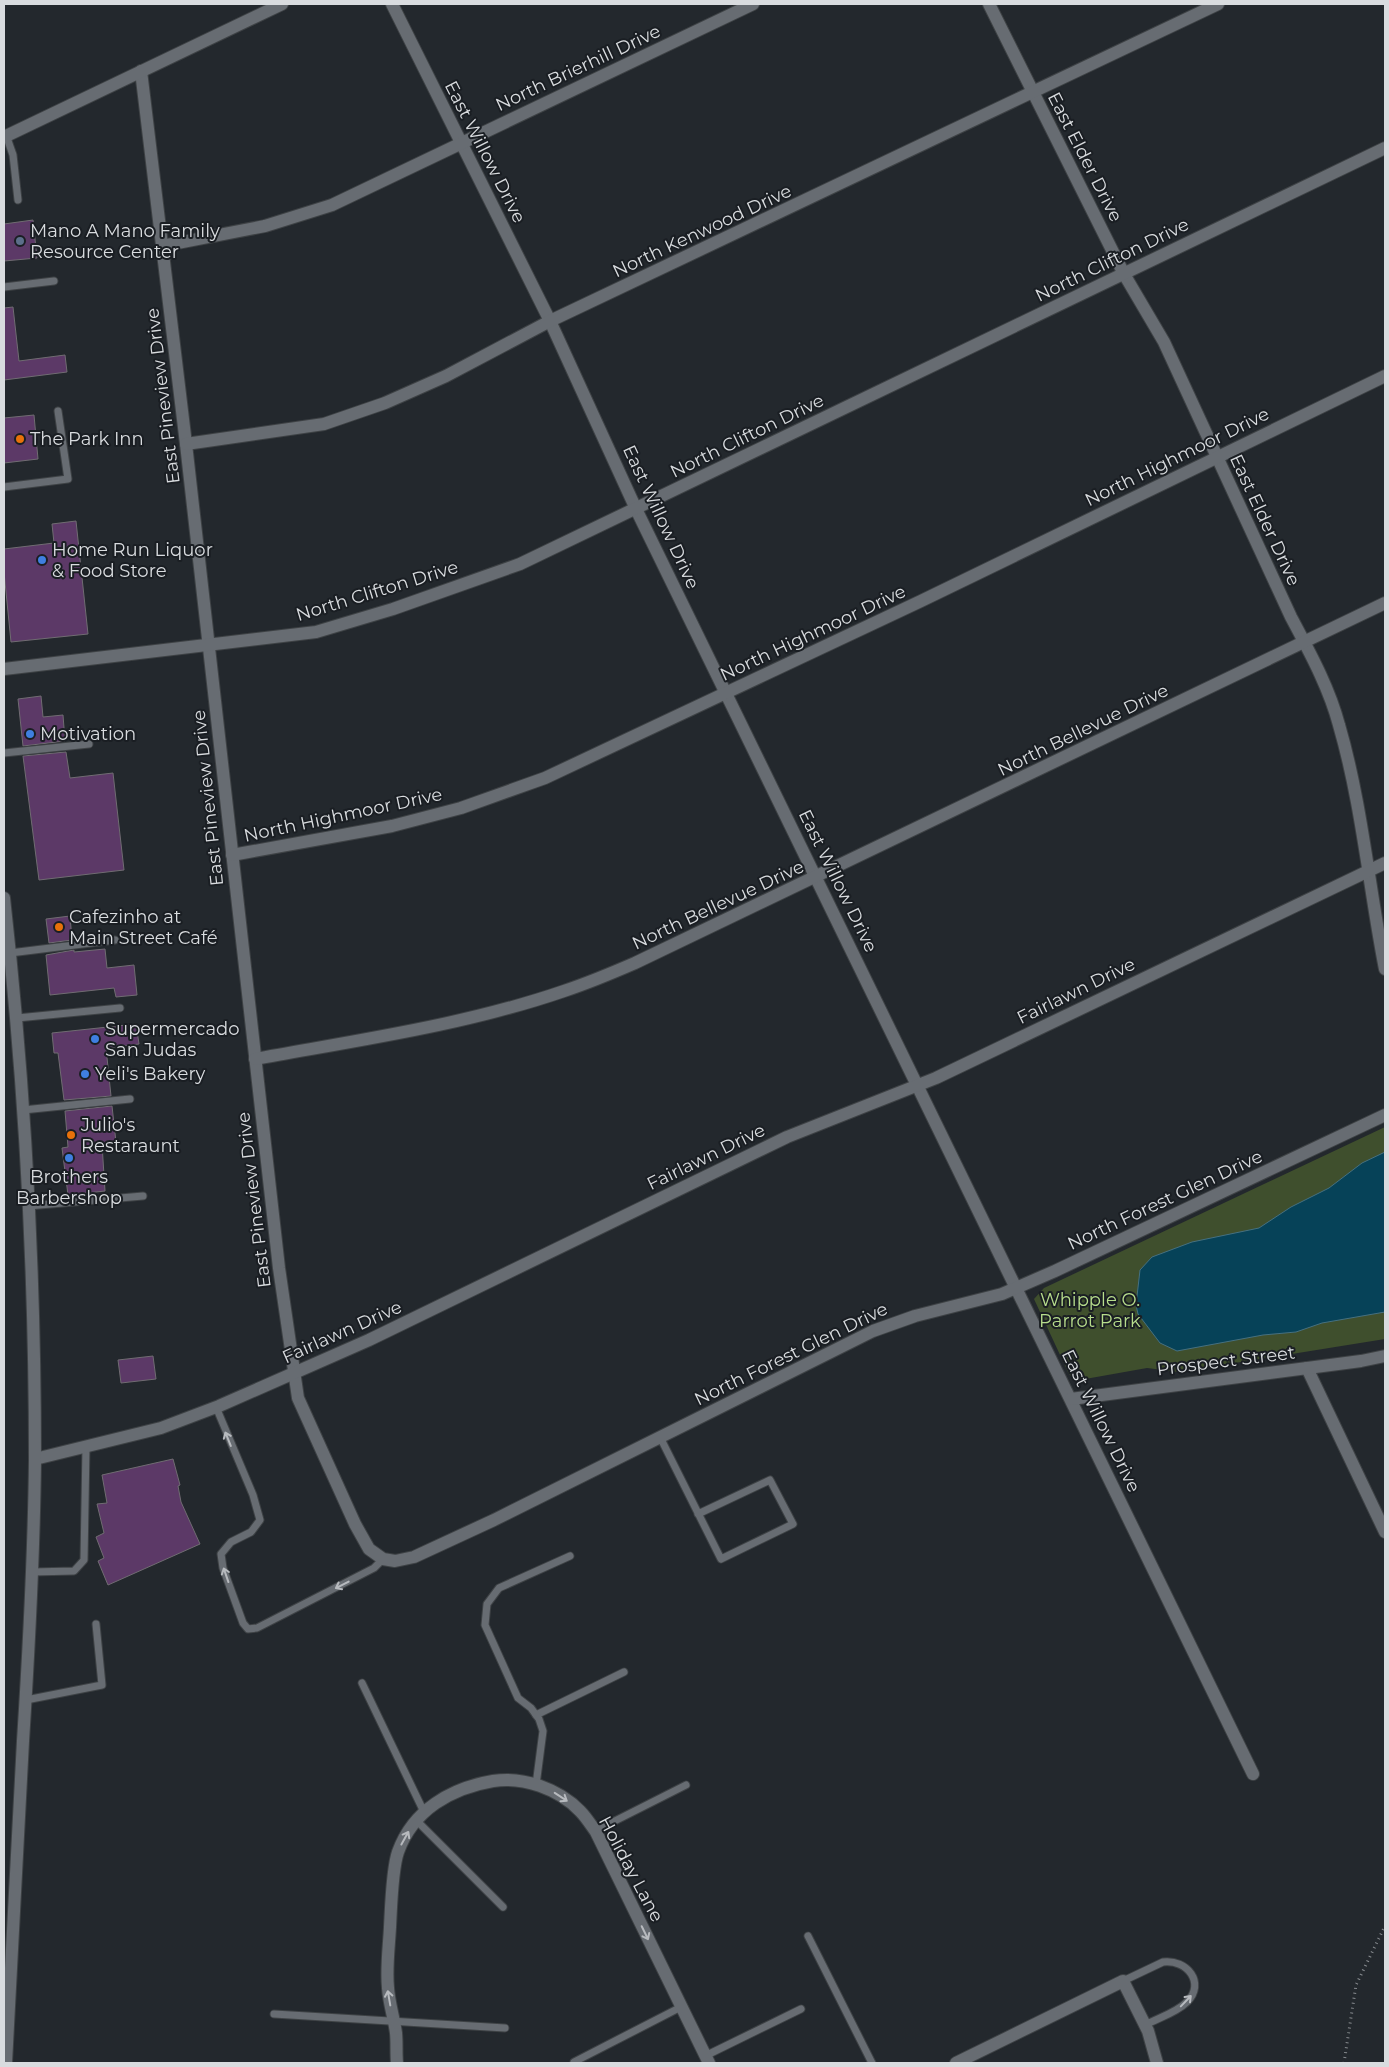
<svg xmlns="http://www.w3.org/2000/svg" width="1389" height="2067" font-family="Montserrat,sans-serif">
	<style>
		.green { fill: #3f4f2d }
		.water { fill: #064258; stroke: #457080 }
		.building { fill: #5c3967; stroke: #706c72 }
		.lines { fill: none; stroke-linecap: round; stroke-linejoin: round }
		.lane-casing { stroke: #3e4245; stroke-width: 9 }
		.street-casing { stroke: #3e4245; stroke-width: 14 }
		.secondary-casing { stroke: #3e4245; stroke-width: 14 }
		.path { stroke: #878b8f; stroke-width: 3; stroke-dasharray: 1 4; stroke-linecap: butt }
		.lane { stroke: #676c72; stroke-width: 7 }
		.street { stroke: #676c72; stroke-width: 12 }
		.secondary { stroke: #676c72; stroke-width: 12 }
		.oneway { stroke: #b7babe }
		.service-dot { fill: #5c6f8a; stroke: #1a1e23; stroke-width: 2 }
		.food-dot { fill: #e8710a; stroke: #1a1e23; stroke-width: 2 }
		.shop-dot { fill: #3f7fe0; stroke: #1a1e23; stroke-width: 2 }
		.labels { text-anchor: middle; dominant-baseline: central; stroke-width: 4; stroke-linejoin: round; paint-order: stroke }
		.street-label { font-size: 18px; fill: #d9dcdf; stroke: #1a1e23 }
		.poi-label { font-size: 18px; fill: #d9dcdf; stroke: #1a1e23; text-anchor: start }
		.park-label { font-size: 18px; fill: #b7dd8c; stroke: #1a1e23 }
	</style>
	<rect width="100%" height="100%" fill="#23282d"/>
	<!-- green -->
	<path class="green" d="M1385 1127V1339L1179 1372 1147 1368 1074 1381 1068 1372 1034 1299 1044 1288Z"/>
	<!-- water -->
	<path class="water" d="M1385 1152V1312L1322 1323 1296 1332 1263 1335 1177 1351 1160 1343 1138 1314 1136 1305 1140 1270 1152 1257 1192 1242 1259 1228 1291 1207 1329 1188 1362 1163Z"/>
	<!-- building -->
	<g class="building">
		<path d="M33 220 37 258 4 261V224Z"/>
		<path d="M13 307 19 361 65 355 67 372 4 380V308Z"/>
		<path d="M34 415 38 459 4 463V418Z"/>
		<path d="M76 521 88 634 11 642 4 572V549L54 543 52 524Z"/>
		<path d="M41 696 43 717 63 715 65 741 23 746 18 699Z"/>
		<path d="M66 752 70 778 113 773 124 870 39 880 23 756Z"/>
		<path d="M70 916 72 940 49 943 46 919Z"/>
		<path d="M105 949 107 968 134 965 137 995 116 997 114 988 50 995 46 955 74 950V952Z"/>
		<path d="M136 1024 139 1044 106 1048 111 1096 64 1100 58 1053H54L52 1033Z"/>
		<path d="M112 1106 116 1142 102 1144 105 1191 68 1195 62 1148 68 1147 65 1111Z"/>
		<path d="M153 1356 156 1379 121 1383 118 1360Z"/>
		<path d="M173 1459 180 1485 178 1486 181 1502 200 1544 108 1585 98 1561 104 1558 96 1537 104 1533 97 1504 107 1503 102 1475Z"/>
	</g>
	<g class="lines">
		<!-- lane casing -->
		<g class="lane-casing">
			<g id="lane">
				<path d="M6 135 13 155 18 200"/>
				<path d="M4 287 54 281"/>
				<path d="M4 487 68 479 58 411"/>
				<path d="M4 753 89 744"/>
				<path d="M10 953 115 940"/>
				<path d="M17 1018 120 1008"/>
				<path d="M23 1110 130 1099"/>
				<path d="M28 1206 143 1196"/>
				<path d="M216 1407 253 1495 260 1520 251 1532 231 1542 221 1554 223 1568 243 1623 248 1629 257 1628 374 1568 383 1559"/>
				<path d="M660 1437 721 1559 793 1524 770 1480 698 1514"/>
				<path d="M32 1572 74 1571 84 1560 86 1447"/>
				<path d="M362 1683 424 1812"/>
				<path d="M26 1700 102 1685 96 1624"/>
				<path d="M536 1715 624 1672"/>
				<path d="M536 1785 543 1731 539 1719 531 1708 518 1698 485 1625 487 1604 499 1588 570 1556"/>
				<path d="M416 1820 503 1907"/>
				<path d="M595 1831 686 1785"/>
				<path d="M808 1936 872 2063"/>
				<path d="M1123 1981 1163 1962C1187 1959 1206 1983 1187 2002 1176 2013 1158 2018 1145 2025"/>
				<path d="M274 2014 505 2028"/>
				<path d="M705 2056 801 2009"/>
				<path d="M574 2062 681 2007"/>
			</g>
		</g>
		<!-- street casing -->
		<g class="street-casing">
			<g id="street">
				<path d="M392 4 550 321 636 509 1253 1774"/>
				<path d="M989 4 1124 274 1164 342 1291 617C1309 651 1329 687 1339 725 1362 804 1369 888 1385 969"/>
				<path d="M141 71 186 444 279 1268 298 1398 355 1524 369 1549 383 1559 395 1561 414 1557 494 1520 873 1331 915 1316 1002 1294 1055 1271 1385 1115"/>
				<path d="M4 137 282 4"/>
				<path d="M162 246 265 226 332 205 753 4"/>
				<path d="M186 444 324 424 385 403 446 376 550 321 1218 4"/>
				<path d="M4 669 316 632 393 609 520 564 1385 148"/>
				<path d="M232 855 392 826 461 808 545 778 921 601 1385 376"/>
				<path d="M255 1059C359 1040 465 1025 564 991 588 983 612 973 635 963L1385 603"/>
				<path d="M1307 1368 1385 1532"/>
				<path d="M1071 1399 1361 1361 1385 1356"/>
				<path d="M35 1459 161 1428 219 1406 369 1340 787 1137 936 1078 1385 863"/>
				<path d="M397 2063C396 2053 397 2043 396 2033 394 2018 389 2003 388 1988 386 1968 389 1947 390 1927 391 1909 392 1869 398 1852 413 1810 451 1788 493 1781 523 1776 559 1789 580 1811 586 1817 591 1825 596 1832L709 2063"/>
				<path d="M956 2063 1123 1981 1148 2031 1157 2063"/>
			</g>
		</g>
		<!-- secondary casing -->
		<g class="secondary-casing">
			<path id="secondary" d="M4 898C25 1084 35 1272 35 1460 34 1554 29 1647 23 1741 17 1848 12 1956 6 2063"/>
		</g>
		<!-- path -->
		<path class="path" d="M1344 2063 1356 1985 1385 1926"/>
		<!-- lane -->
		<use href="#lane" class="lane"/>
		<!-- street -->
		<use href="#street" class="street"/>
		<!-- secondary -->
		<use href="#secondary" class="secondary"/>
	</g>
	<!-- one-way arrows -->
	<defs><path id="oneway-shaft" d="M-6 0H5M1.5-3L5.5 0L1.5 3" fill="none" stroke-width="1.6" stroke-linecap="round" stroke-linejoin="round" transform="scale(1.25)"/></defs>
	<g class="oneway">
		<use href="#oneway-shaft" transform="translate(228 1439) rotate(-112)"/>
		<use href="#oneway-shaft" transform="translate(226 1575) rotate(-109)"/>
		<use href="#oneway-shaft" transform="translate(342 1585) rotate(153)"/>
		<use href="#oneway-shaft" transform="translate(561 1797) rotate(33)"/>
		<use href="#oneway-shaft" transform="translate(405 1838) rotate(-61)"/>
		<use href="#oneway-shaft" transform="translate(645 1933) rotate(64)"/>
		<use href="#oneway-shaft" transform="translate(389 1998) rotate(-100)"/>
		<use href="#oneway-shaft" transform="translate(1186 2001) rotate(-46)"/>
	</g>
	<!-- markers -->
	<circle class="service-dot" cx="20" cy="241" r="5"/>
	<g class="food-dot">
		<circle cx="20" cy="439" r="5"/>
		<circle cx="59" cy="927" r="5"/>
		<circle cx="71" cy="1135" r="5"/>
	</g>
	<g class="shop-dot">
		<circle cx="42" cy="560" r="5"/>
		<circle cx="30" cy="734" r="5"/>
		<circle cx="95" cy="1039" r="5"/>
		<circle cx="85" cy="1074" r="5"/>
		<circle cx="69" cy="1158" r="5"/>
	</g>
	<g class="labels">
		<!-- street labels -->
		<g class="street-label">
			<text transform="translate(578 68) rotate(-25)">North Brierhill Drive</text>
			<text transform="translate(485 152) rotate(63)">East Willow Drive</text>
			<text transform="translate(1085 157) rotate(63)">East Elder Drive</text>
			<text transform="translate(702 231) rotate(-25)">North Kenwood Drive</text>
			<text transform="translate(1112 260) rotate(-26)">North Clifton Drive</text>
			<text transform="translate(163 396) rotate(-97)">East Pineview Drive</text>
			<text transform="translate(747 436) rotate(-26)">North Clifton Drive</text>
			<text transform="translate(1177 457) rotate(-26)">North Highmoor Drive</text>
			<text transform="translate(661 517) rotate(65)">East Willow Drive</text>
			<text transform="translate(1265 520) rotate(65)">East Elder Drive</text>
			<text transform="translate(377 591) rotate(-17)">North Clifton Drive</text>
			<text transform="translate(813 633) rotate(-25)">North Highmoor Drive</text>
			<text transform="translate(1083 730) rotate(-26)">North Bellevue Drive</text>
			<text transform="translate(208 798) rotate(-96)">East Pineview Drive</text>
			<text transform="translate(343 815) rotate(-12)">North Highmoor Drive</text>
			<text transform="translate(838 881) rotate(64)">East Willow Drive</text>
			<text transform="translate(718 905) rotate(-25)">North Bellevue Drive</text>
			<text transform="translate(1076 991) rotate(-26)">Fairlawn Drive</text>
			<text transform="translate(706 1157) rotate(-26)">Fairlawn Drive</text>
			<text transform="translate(254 1200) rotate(-97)">East Pineview Drive</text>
			<text transform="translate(1165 1200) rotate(-25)">North Forest Glen Drive</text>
			<text transform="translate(342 1332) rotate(-24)">Fairlawn Drive</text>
			<text transform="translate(791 1354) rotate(-26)">North Forest Glen Drive</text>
			<text transform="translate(1226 1361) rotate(-7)">Prospect Street</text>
			<text transform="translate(1101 1421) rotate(64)">East Willow Drive</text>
			<text transform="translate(631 1869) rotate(62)">Holiday Lane</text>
		</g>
		<!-- poi labels -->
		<g class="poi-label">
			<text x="30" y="231">Mano A Mano Family<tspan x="30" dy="21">Resource Center</tspan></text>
			<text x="30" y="439">The Park Inn</text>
			<text x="52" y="550">Home Run Liquor<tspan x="52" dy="21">&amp; Food Store</tspan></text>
			<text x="40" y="734">Motivation</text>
			<text x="69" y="917">Cafezinho at<tspan x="69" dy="21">Main Street Café</tspan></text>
			<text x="105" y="1029">Supermercado<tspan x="105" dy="21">San Judas</tspan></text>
			<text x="95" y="1074">Yeli's Bakery</text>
			<text x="81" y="1125">Julio's<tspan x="81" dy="21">Restaraunt</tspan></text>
			<text x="69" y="1177" text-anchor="middle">Brothers<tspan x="69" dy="21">Barbershop</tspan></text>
		</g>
		<!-- park labels -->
		<g class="park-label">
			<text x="1090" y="1300">Whipple O.<tspan x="1090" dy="21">Parrot Park</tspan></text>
		</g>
	</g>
	<!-- border -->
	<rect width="1389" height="2067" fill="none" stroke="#d9dcdf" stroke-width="10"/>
</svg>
